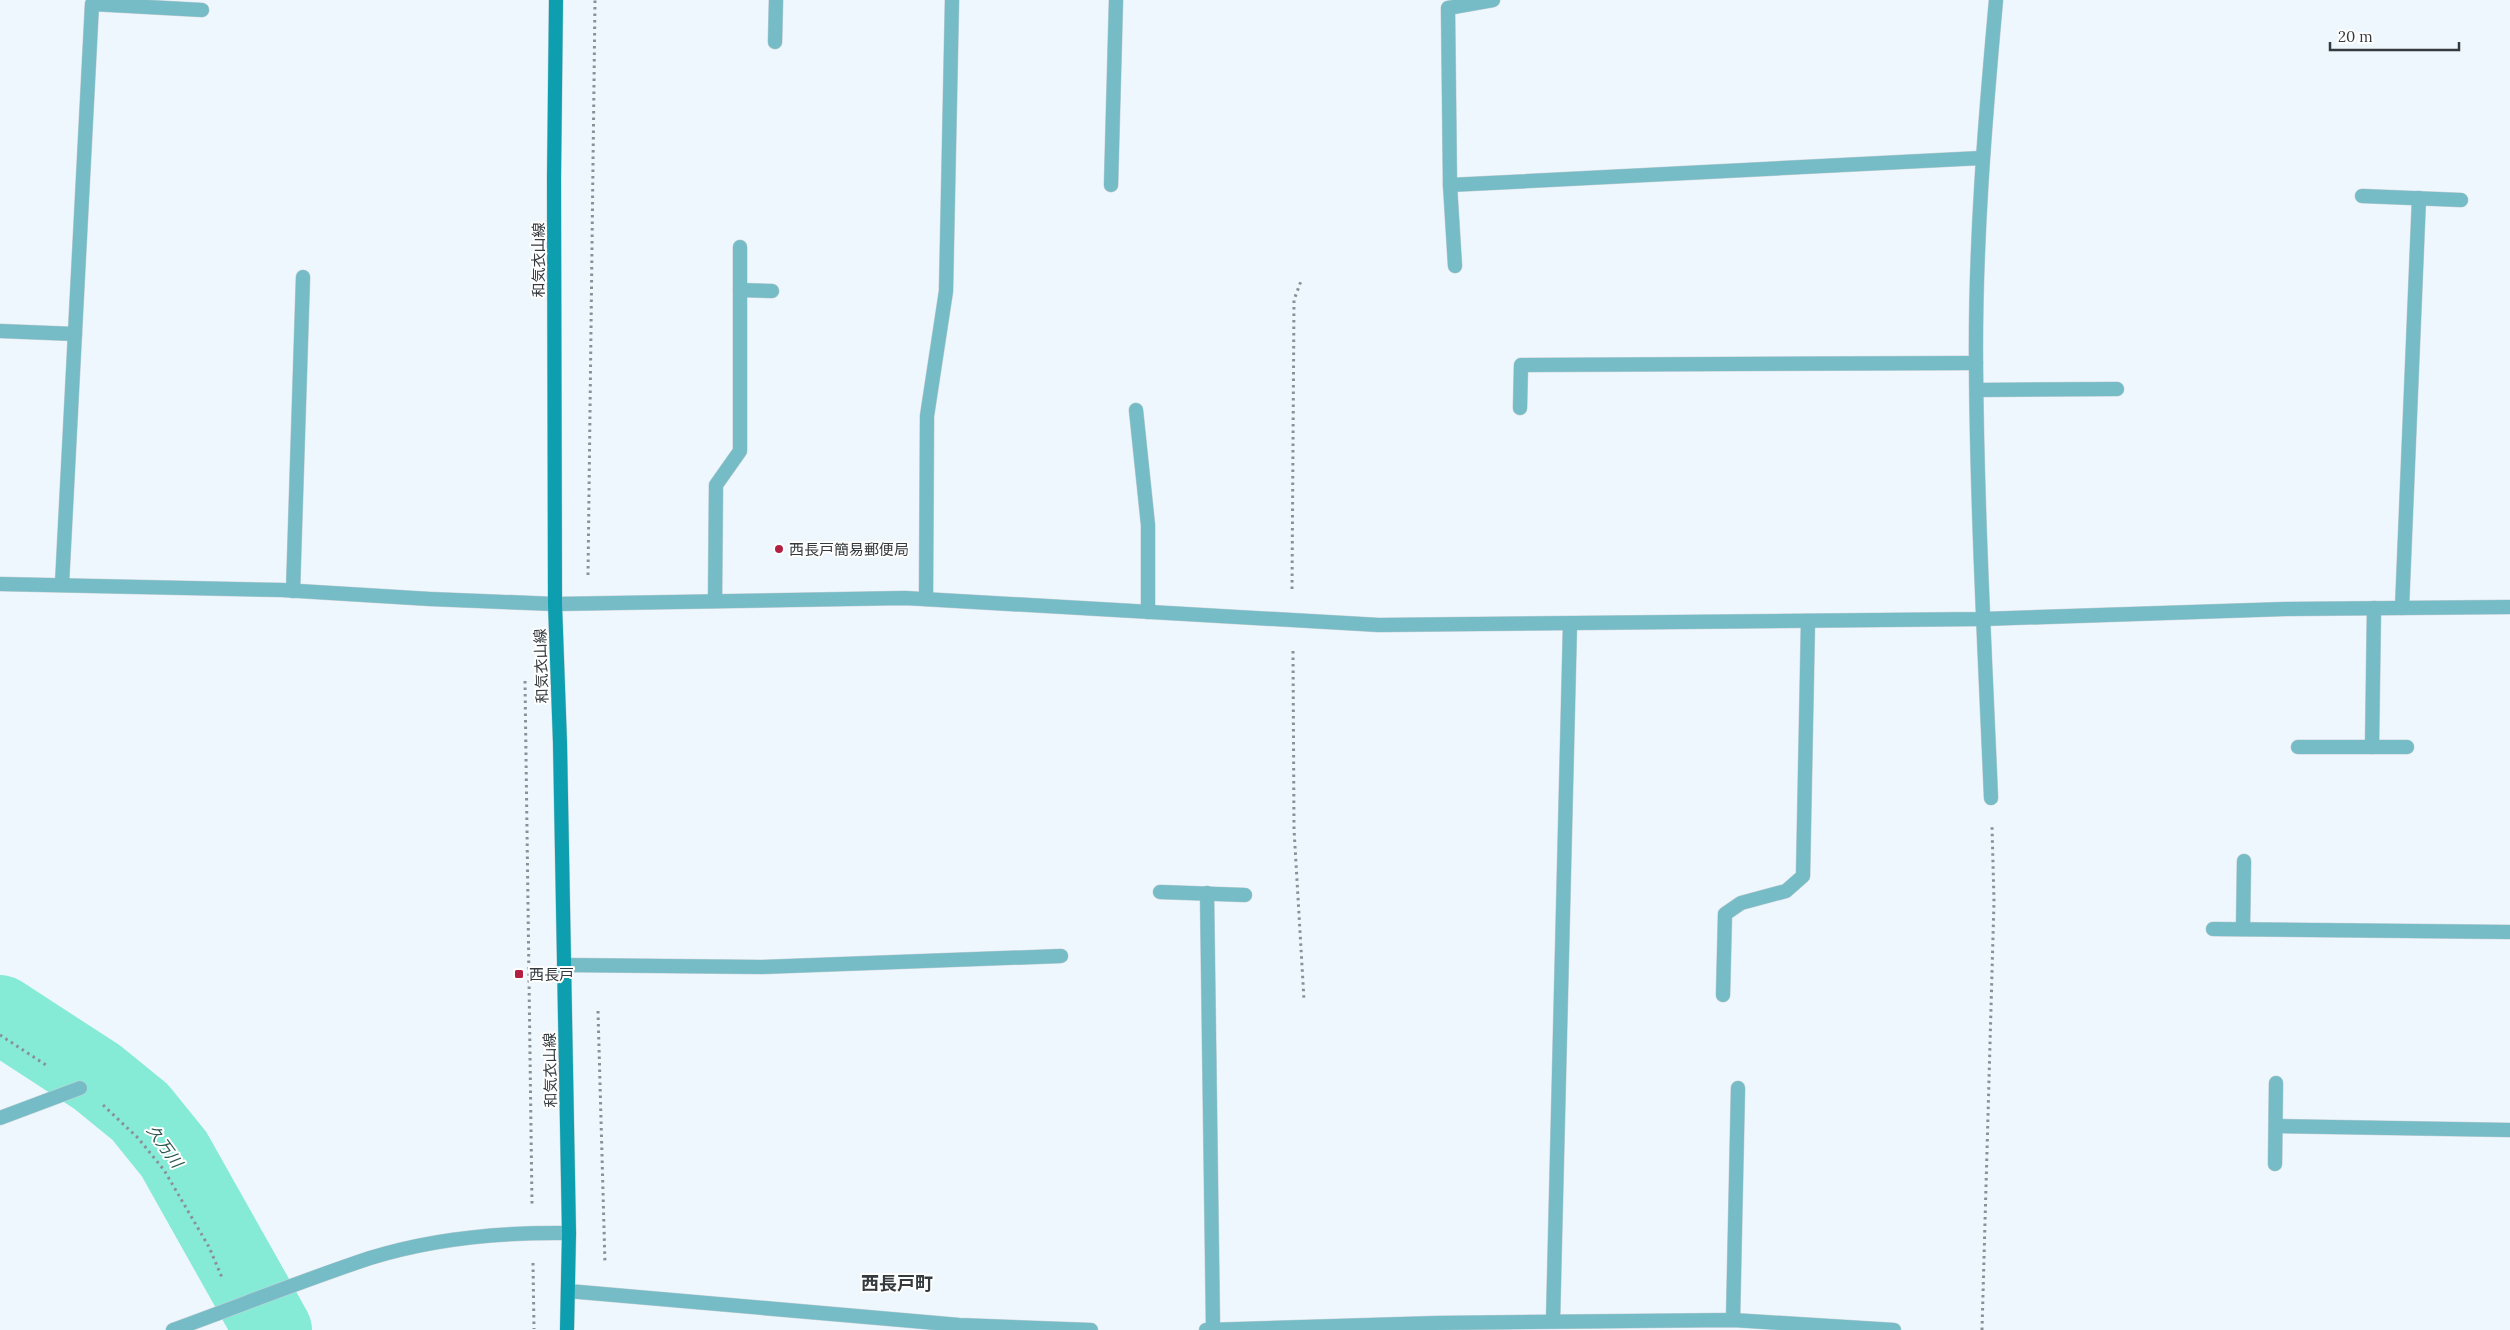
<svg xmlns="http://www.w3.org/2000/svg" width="2510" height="1330" font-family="Lora,'Noto Sans JP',serif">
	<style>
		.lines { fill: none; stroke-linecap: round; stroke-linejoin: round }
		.river { stroke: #85ead6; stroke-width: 78 }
		.minor-casing { stroke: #c8d1d7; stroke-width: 15 }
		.secondary-casing { stroke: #c8d1d7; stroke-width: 15 }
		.path { stroke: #899196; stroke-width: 3; stroke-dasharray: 2.5 4; stroke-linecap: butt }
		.minor { stroke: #76bcc6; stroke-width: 14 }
		.secondary { stroke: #0d9faf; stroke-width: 14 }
		.poi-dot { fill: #b32142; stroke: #fff; stroke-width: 2 }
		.labels { text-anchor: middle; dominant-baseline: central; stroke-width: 4; stroke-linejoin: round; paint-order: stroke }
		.street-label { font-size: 15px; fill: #343a3e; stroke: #fff }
		.poi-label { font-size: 15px; fill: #343a3e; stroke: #fff; text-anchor: start }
		.water-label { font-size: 16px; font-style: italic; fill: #28554c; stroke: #fff }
		.quarter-label { font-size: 18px; font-weight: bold; fill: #343a3e; stroke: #fff }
	</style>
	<rect width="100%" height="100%" fill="#edf7fd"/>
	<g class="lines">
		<!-- river -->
		<path class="river" d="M0 1014 97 1077 140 1112 174 1154 273 1330"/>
		<!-- minor casing -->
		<g class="minor-casing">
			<g id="minor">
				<path d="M775 42 776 0"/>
				<path d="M1111 185 1116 0"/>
				<path d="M1450 185 1981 158"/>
				<path d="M2362 196 2461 200"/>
				<path d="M1455 266 1450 185 1448 8 1493 0"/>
				<path d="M740 290 772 291"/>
				<path d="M0 331 75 334"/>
				<path d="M1977 390 2117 389"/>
				<path d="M1520 408 1521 365 1976 363"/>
				<path d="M1136 410 1148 525V612"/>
				<path d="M0 584 282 590 430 599 555 604 905 598 1379 625 1983 619 2285 609 2510 607"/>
				<path d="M62 584 92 4 202 10"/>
				<path d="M293 591 303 277"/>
				<path d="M926 599 927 416 946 291 952 0"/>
				<path d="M715 601 716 485 740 451V247"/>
				<path d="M2402 608 2419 198"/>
				<path d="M2298 747H2407"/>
				<path d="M2372 747 2374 608"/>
				<path d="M1991 798C1985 654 1977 509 1976 365 1975 243 1985 121 1996 0"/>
				<path d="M1160 892 1245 895"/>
				<path d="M1207 893 1213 1328"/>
				<path d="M2213 929 2510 932"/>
				<path d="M2243 929 2244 861"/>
				<path d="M564 965 762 967 1061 956"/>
				<path d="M1723 995 1725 914 1741 903 1786 891 1803 876 1808 621"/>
				<path d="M0 1118 80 1088"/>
				<path d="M2276 1126 2510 1130"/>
				<path d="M2275 1164 2276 1083"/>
				<path d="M568 1291 959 1325 1091 1330"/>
				<path d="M1733 1320 1738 1088"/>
				<path d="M1553 1321 1570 624"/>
				<path d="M173 1330C239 1306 304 1280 370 1258 434 1238 502 1232 569 1233"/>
				<path d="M1206 1330 1436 1323 1733 1320 1894 1330"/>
			</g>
		</g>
		<!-- secondary casing -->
		<g class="secondary-casing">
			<path id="secondary" d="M556 0 554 179 555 604 560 743 569 1233 567 1330"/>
		</g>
		<!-- path -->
		<g class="path">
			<path d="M588 575 595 0"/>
			<path d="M1292 589 1294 300 1301 281"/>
			<path d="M1293 651 1294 829 1304 1000"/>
			<path d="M525 681 532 1204"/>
			<path d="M598 1011 605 1264"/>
			<path d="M0 1035 49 1067"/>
			<path d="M103 1105 138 1138 164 1170 209 1247 223 1280"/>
			<path d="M533 1263 534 1329"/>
			<path d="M1982 1330 1994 901 1992 826"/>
		</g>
		<!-- minor -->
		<use href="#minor" class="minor"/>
		<!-- secondary -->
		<use href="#secondary" class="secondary"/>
	</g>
	<!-- markers -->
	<g class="poi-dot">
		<circle cx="779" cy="549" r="5"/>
		<rect x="514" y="969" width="10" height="10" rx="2.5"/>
	</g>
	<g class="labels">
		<!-- street labels -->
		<g class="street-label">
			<text transform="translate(538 260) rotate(-90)">和気衣山線</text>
			<text transform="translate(541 666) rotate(-92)">和気衣山線</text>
			<text transform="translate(550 1070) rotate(-91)">和気衣山線</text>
		</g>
		<!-- poi labels -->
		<g class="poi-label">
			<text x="789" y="549">西長戸簡易郵便局</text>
			<text x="529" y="974">西長戸</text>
		</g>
		<!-- water labels -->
		<g class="water-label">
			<text transform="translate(165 1146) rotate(54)">久万川</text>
		</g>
		<!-- quarter labels -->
		<g class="quarter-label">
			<text x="897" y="1283">西長戸町</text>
		</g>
	</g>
	<!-- scale -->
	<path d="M2330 42v8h129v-8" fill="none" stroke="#343a3e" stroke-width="2.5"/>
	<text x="2338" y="42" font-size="15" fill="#343a3e" stroke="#ffffff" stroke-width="4" paint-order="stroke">20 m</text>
</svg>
